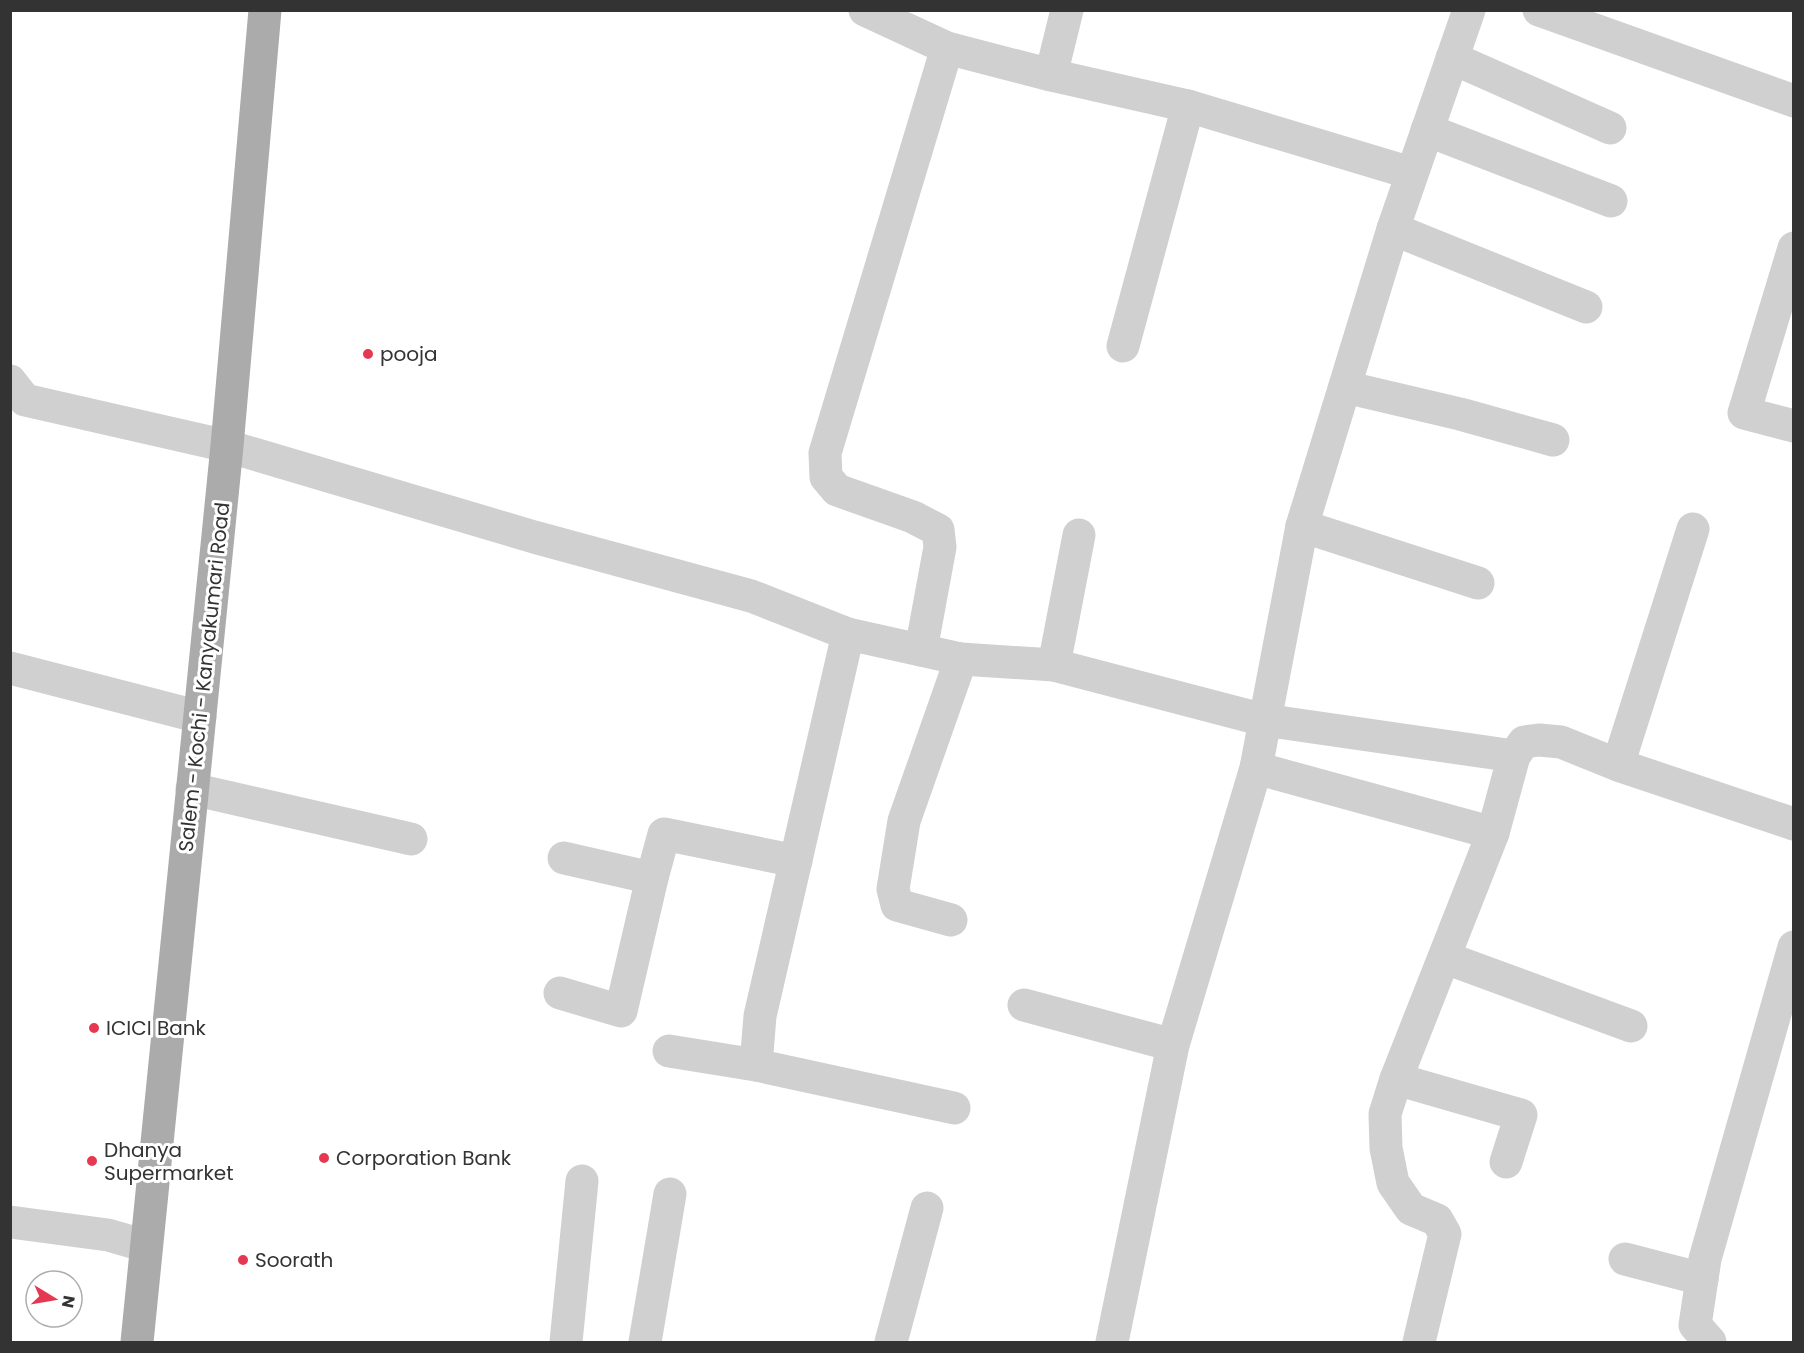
<svg xmlns="http://www.w3.org/2000/svg" width="1804" height="1353" font-family="Poppins,sans-serif">
	<style>
		.lines { fill: none; stroke-linecap: round; stroke-linejoin: round }
		.minor { stroke: #d0d0d0; stroke-width: 33 }
		.major { stroke: #ababab; stroke-width: 33 }
		.poi-dot { fill: #e53952; stroke: #fff; stroke-width: 2 }
		.labels { text-anchor: middle; dominant-baseline: central; stroke-width: 6; stroke-linejoin: round; paint-order: stroke }
		.poi-label { font-size: 20px; fill: #333; stroke: #fff; text-anchor: start }
		.street-label { font-size: 20px; fill: #333; stroke: #fff }
	</style>
	<rect width="100%" height="100%" fill="#fff"/>
	<g class="lines">
		<!-- minor -->
		<g class="minor">
			<path d="M865 10 947 48 1051 75 1188 106 1411 173"/>
			<path d="M1539 10 1794 101"/>
			<path d="M1452 58 1610 128"/>
			<path d="M1051 75 1067 10"/>
			<path d="M1427 130 1611 201"/>
			<path d="M1393 229 1586 307"/>
			<path d="M1794 248 1744 413 1794 426"/>
			<path d="M1123 346 1188 106"/>
			<path d="M10 381 25 400 227 446 534 537 751 596 848 634 961 659 1054 665 1264 720 1514 756"/>
			<path d="M1345 387 1460 414 1553 440"/>
			<path d="M1302 526 1478 583"/>
			<path d="M848 634 760 1016 756 1065 954 1108"/>
			<path d="M921 650 940 547 938 530 913 517 837 490 826 477 825 453 947 48"/>
			<path d="M1054 665 1079 535"/>
			<path d="M10 668 200 717"/>
			<path d="M1618 765 1693 529"/>
			<path d="M1256 768 1493 833"/>
			<path d="M192 789 411 839"/>
			<path d="M564 858 652 878"/>
			<path d="M951 920 897 905 893 889 904 821 961 659"/>
			<path d="M1446 958 1631 1026"/>
			<path d="M560 993 621 1011 652 878 664 834 796 861"/>
			<path d="M1024 1005 1173 1045"/>
			<path d="M669 1051 756 1065"/>
			<path d="M1396 1079 1521 1115 1506 1162"/>
			<path d="M10 1222 108 1235 146 1246"/>
			<path d="M1625 1259 1702 1279"/>
			<path d="M566 1342 582 1181"/>
			<path d="M645 1342 670 1194"/>
			<path d="M891 1342 927 1208"/>
			<path d="M1112 1342 1173 1045 1256 768 1302 526 1393 229 1469 10"/>
			<path d="M1419 1342 1445 1234 1437 1220 1411 1209 1393 1183 1386 1148 1385 1114 1396 1079 1493 833 1514 756 1524 742 1539 740 1561 742 1618 765 1794 824"/>
			<path d="M1710 1342 1695 1325 1705 1259 1794 947"/>
		</g>
		<!-- major -->
		<path class="major" d="M137 1342 227 446 265 10"/>
	</g>
	<!-- markers -->
	<g class="poi-dot">
		<circle cx="368" cy="354" r="6"/>
		<circle cx="94" cy="1028" r="6"/>
		<circle cx="324" cy="1158" r="6"/>
		<circle cx="92" cy="1161" r="6"/>
		<circle cx="243" cy="1260" r="6"/>
	</g>
	<g class="labels">
		<!-- poi labels -->
		<g class="poi-label">
			<text x="380" y="354">pooja</text>
			<text x="106" y="1028">ICICI Bank</text>
			<text x="104" y="1150">Dhanya<tspan x="104" dy="23">Supermarket</tspan></text>
			<text x="336" y="1158">Corporation Bank</text>
			<text x="255" y="1260">Soorath</text>
		</g>
		<!-- street labels -->
		<g class="street-label">
			<text transform="translate(204 677) rotate(-84)">Salem - Kochi - Kanyakumari Road</text>
		</g>
	</g>
	<!-- border -->
	<rect width="1804" height="1353" fill="none" stroke="#333333" stroke-width="24"/>
	<!-- north arrow -->
	<g transform="translate(54 1299) rotate(101)"><circle r="28" fill="#ffffff" stroke="#adadad" stroke-width="1.5"/>
	<path d="M0-4.5L10 22L0 15L-10 22Z" fill="#e53952"/>
	<text y="-9" font-size="16" font-weight="bold" text-anchor="middle" fill="#333333">N</text>
	</g>
</svg>
